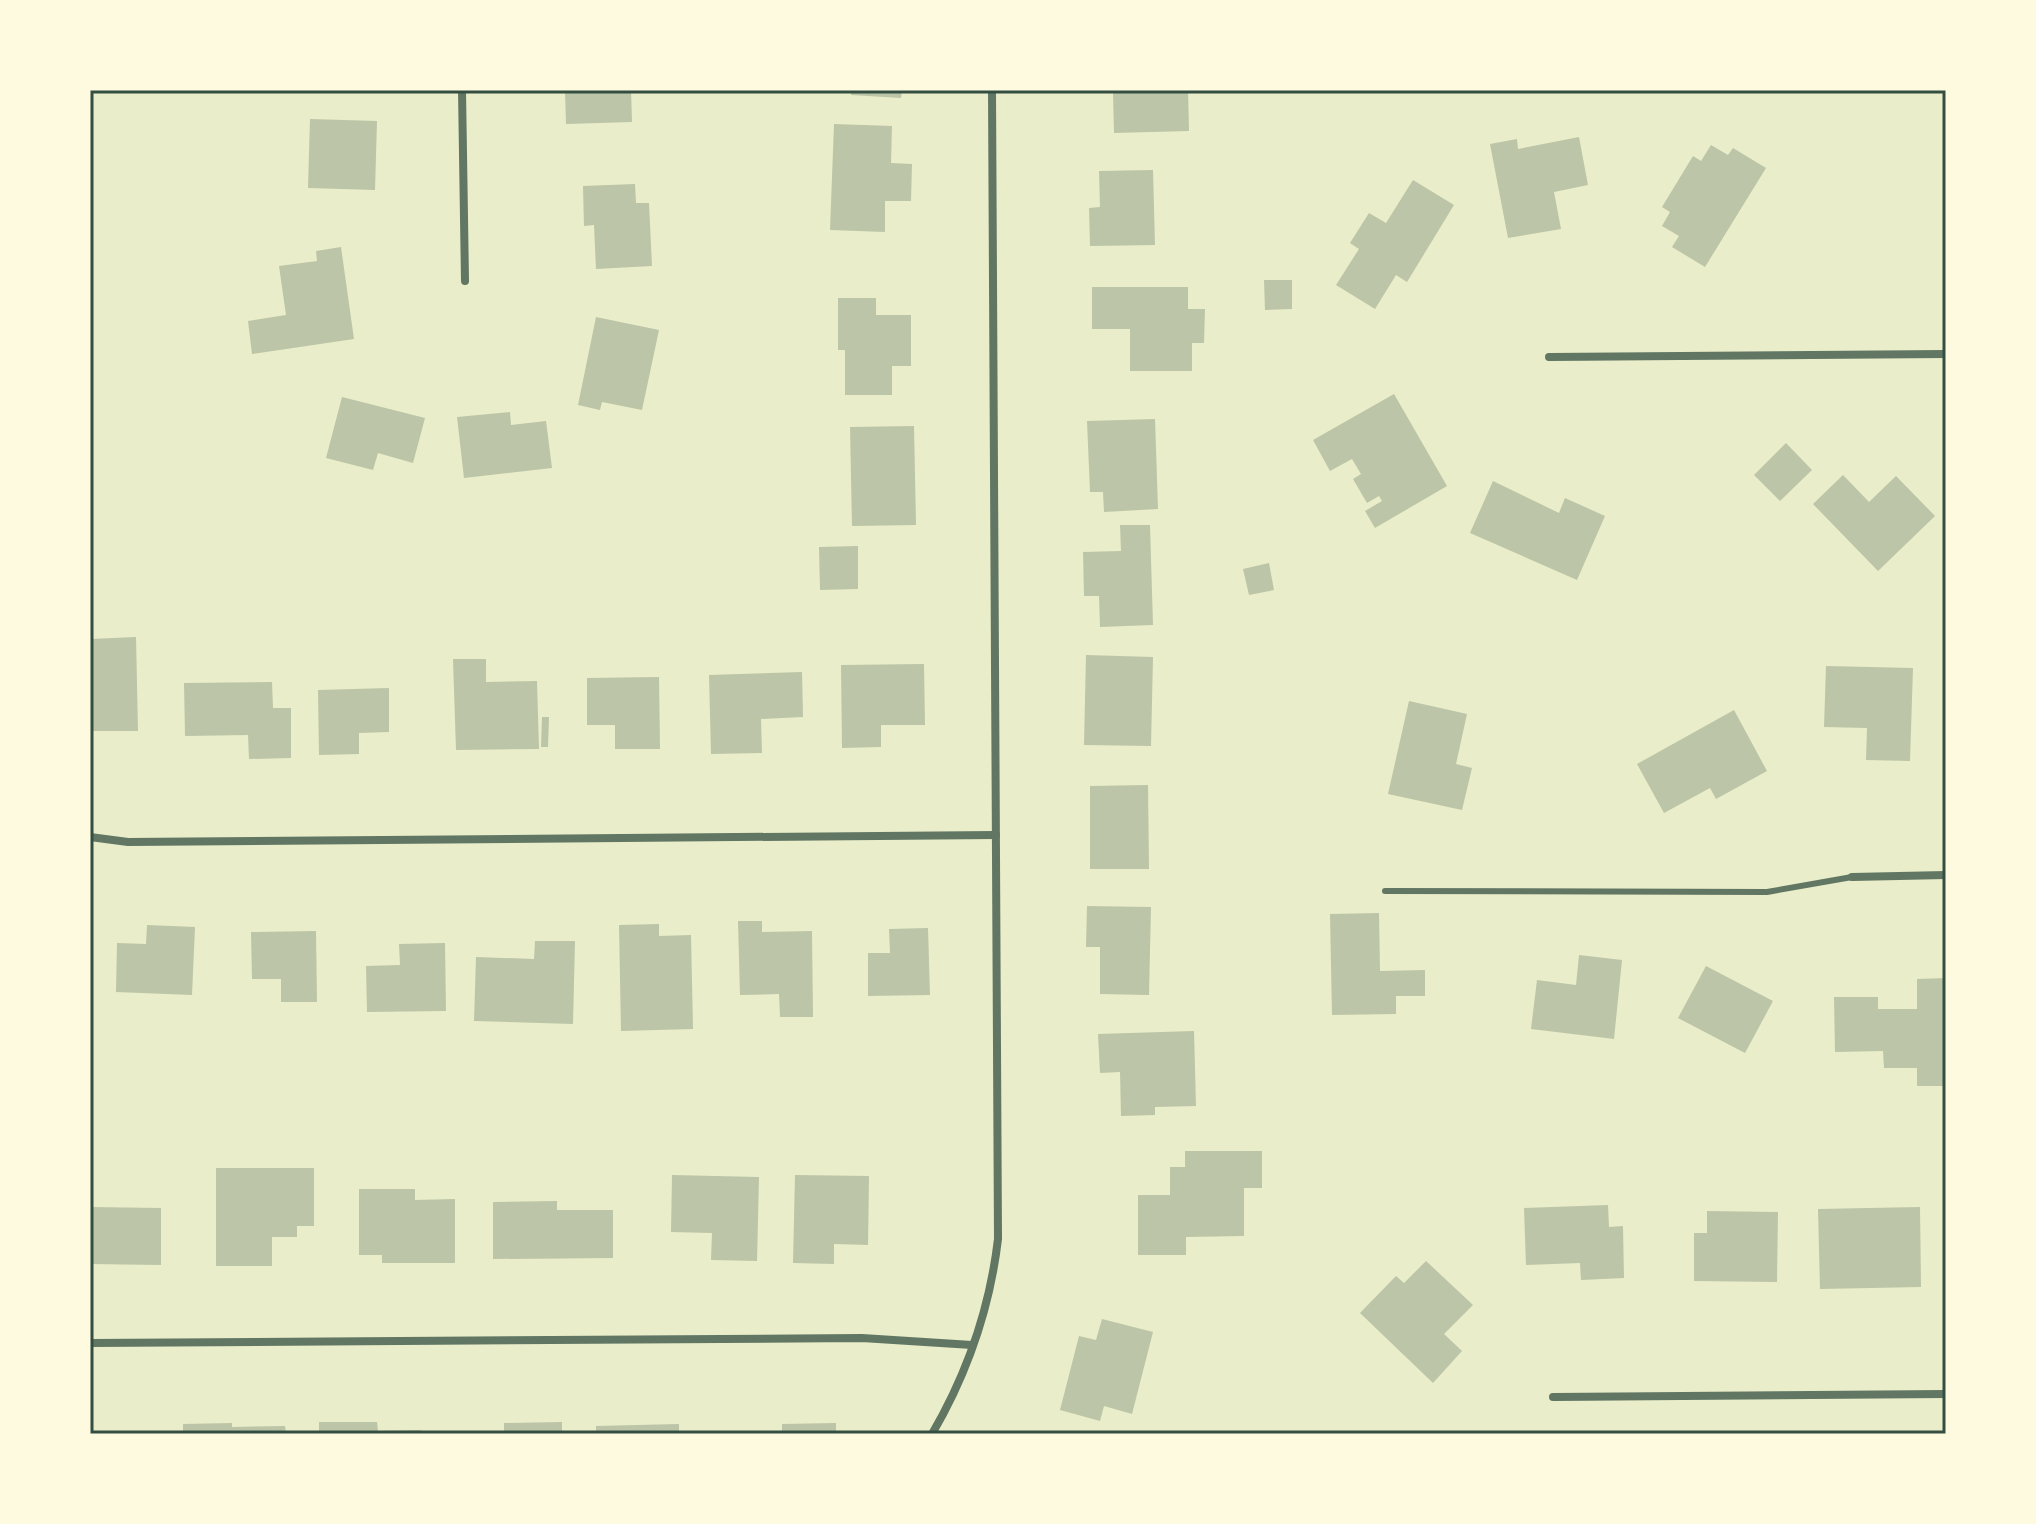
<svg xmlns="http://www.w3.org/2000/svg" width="2036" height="1524" font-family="Jost,sans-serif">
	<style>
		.building { fill: #bcc5a7 }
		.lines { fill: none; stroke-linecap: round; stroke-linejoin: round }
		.service { stroke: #617663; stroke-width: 6 }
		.minor { stroke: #617663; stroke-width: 8 }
		.neatline { fill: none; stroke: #344e41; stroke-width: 3 }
	</style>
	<rect width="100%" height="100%" fill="#e9edc9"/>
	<!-- building -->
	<g class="building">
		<path d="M565 90H631L632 122 566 124Z"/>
		<path d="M851 90H902L901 98 851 95Z"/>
		<path d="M1188 90 1189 131 1114 133 1113 92Z"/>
		<path d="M310 119 377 121 375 190 308 188Z"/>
		<path d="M834 124 892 126 891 163 912 164 911 201H885V232L830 230Z"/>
		<path d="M1579 137 1588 185 1554 192 1561 229 1508 238 1490 144 1517 139 1518 149Z"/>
		<path d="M1711 145 1728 155 1733 148 1766 168 1705 267 1672 247 1679 236 1662 226 1670 212 1662 207 1693 156 1701 161Z"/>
		<path d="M1153 170 1155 245 1090 246 1089 208 1100 207 1099 171Z"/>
		<path d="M1413 180 1454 205 1407 282 1396 275 1375 309 1336 285 1359 249 1350 243 1369 213 1386 223Z"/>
		<path d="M635 184 636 203H649L652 266 596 269 594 225 584 226 583 186Z"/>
		<path d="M341 247 354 339 252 354 248 321 286 315 279 266 317 261 316 251Z"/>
		<path d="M1264 280H1292V309L1265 310Z"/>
		<path d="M1092 287H1188V309H1205L1204 343H1192V371H1130V329H1092Z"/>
		<path d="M838 298H876V315H911V366H892V395H845V350H838Z"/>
		<path d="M596 317 659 330 642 410 602 402 600 410 578 405Z"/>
		<path d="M1394 394 1447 486 1375 528 1365 511 1382 501 1379 496 1367 503 1353 479 1361 474 1352 459 1330 471 1313 440Z"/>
		<path d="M342 397 425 418 413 463 378 453 373 470 326 458Z"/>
		<path d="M510 412 511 425 546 421 552 468 464 478 457 417Z"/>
		<path d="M1155 419 1158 509 1104 512 1103 492H1090L1087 421Z"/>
		<path d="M914 426 916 525 852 526 850 427Z"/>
		<path d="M1786 443 1812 470 1780 501 1754 475Z"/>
		<path d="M1843 475 1869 502 1896 476 1935 516 1878 571 1813 504Z"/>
		<path d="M1493 481 1559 513 1565 498 1605 516 1577 580 1470 533Z"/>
		<path d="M1120 525H1150L1153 625 1100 627 1099 596H1084L1083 552 1121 551Z"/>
		<path d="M858 546V589L820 590 819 547Z"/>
		<path d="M1269 563 1274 590 1249 595 1243 569Z"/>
		<path d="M136 637 138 731H91L90 639Z"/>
		<path d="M1086 655 1153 657 1151 746 1084 745Z"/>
		<path d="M453 659H486V682L537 681 539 749 456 750Z"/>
		<path d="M924 664 925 725H881V747L842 748 841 665Z"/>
		<path d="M1826 666 1913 668 1910 761 1866 760 1867 728 1824 727Z"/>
		<path d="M802 672 803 717 761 719 762 753 711 754 709 675Z"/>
		<path d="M659 677 660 749H615V725H587V678Z"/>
		<path d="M272 682 273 708H291V758L249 759 248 735 185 736 184 683Z"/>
		<path d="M389 688V732L359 733V754L319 755 318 690Z"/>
		<path d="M1409 701 1467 714 1456 764 1472 768 1462 810 1388 794Z"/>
		<path d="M1734 710 1767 771 1716 799 1710 788 1664 813 1637 764Z"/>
		<path d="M542 717H549L548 747H541Z"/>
		<path d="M1148 785 1149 869H1090V786Z"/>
		<path d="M1087 906 1151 907 1149 995 1100 994V947H1086Z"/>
		<path d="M1379 913 1380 971 1425 970V996H1396V1014L1332 1015 1330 914Z"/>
		<path d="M738 921H762V932L812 931 813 1017H780L779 994 740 995Z"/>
		<path d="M659 924V936L691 935 693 1029 621 1031 619 925Z"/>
		<path d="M147 925 195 927 192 995 116 992 117 943 146 944Z"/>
		<path d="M928 928 930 995 868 996V953H890L889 929Z"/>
		<path d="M316 931 317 1002H281V979H252L251 932Z"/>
		<path d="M535 941H575L573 1024 474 1021 476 957 534 959Z"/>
		<path d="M445 943 446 1011 367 1012 366 966 400 965 399 944Z"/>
		<path d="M1579 955 1622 960 1614 1039 1531 1029 1537 980 1576 985Z"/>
		<path d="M1706 966 1773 1001 1745 1053 1678 1018Z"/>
		<path d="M1946 978V1086H1917V1068H1884L1883 1051 1835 1052 1834 997H1878V1009H1917V979Z"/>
		<path d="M1194 1031 1196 1106 1155 1107V1115L1121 1116 1120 1072 1100 1073 1098 1034Z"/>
		<path d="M1185 1151H1262V1188H1244V1236L1186 1237V1255H1138V1195H1170V1167H1185Z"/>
		<path d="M216 1168H314V1226H297V1237H272V1266H216Z"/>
		<path d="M672 1175 759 1177 757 1261 711 1260 712 1233 671 1232Z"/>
		<path d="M795 1175 869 1176 868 1245 834 1244V1264L793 1263Z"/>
		<path d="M359 1189H415V1200L455 1199V1263H382V1255H359Z"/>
		<path d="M557 1201V1210H613V1258L493 1259V1202Z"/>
		<path d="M1608 1205 1609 1227 1623 1226 1624 1278 1581 1280 1580 1263 1526 1265 1524 1208Z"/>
		<path d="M90 1207 161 1208V1265L90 1264Z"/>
		<path d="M1920 1207 1921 1287 1820 1289 1818 1209Z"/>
		<path d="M1707 1211 1778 1212 1777 1282 1694 1281V1233H1707Z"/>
		<path d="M1426 1261 1473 1305 1444 1334 1462 1351 1433 1383 1360 1313 1396 1276 1404 1283Z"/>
		<path d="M1102 1319 1153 1332 1132 1414 1104 1406 1100 1421 1060 1410 1079 1336 1096 1340Z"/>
		<path d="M319 1422H377L378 1431 421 1430V1434H319Z"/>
		<path d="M562 1422V1434H504V1423Z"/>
		<path d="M232 1423V1427L285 1426 286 1434H183V1424Z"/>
		<path d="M836 1423V1434H782V1424Z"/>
		<path d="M679 1424V1434H596V1426Z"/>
	</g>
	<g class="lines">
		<!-- service -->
		<path class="service" d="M1385 891 1767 892 1852 877"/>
		<!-- minor -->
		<g class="minor">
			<path d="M462 90 465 281"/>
			<path d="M1549 357 1946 354"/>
			<path d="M90 837 128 842 996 835"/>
			<path d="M1852 877 1946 875"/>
			<path d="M90 1343 862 1338 972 1345"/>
			<path d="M1553 1397 1946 1394"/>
			<path d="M932 1434C967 1374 990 1307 998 1239L992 90"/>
		</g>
	</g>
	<!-- border -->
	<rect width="2036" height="1524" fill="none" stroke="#fefae0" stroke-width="184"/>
	<rect x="92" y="92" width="1852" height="1340" class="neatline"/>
</svg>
